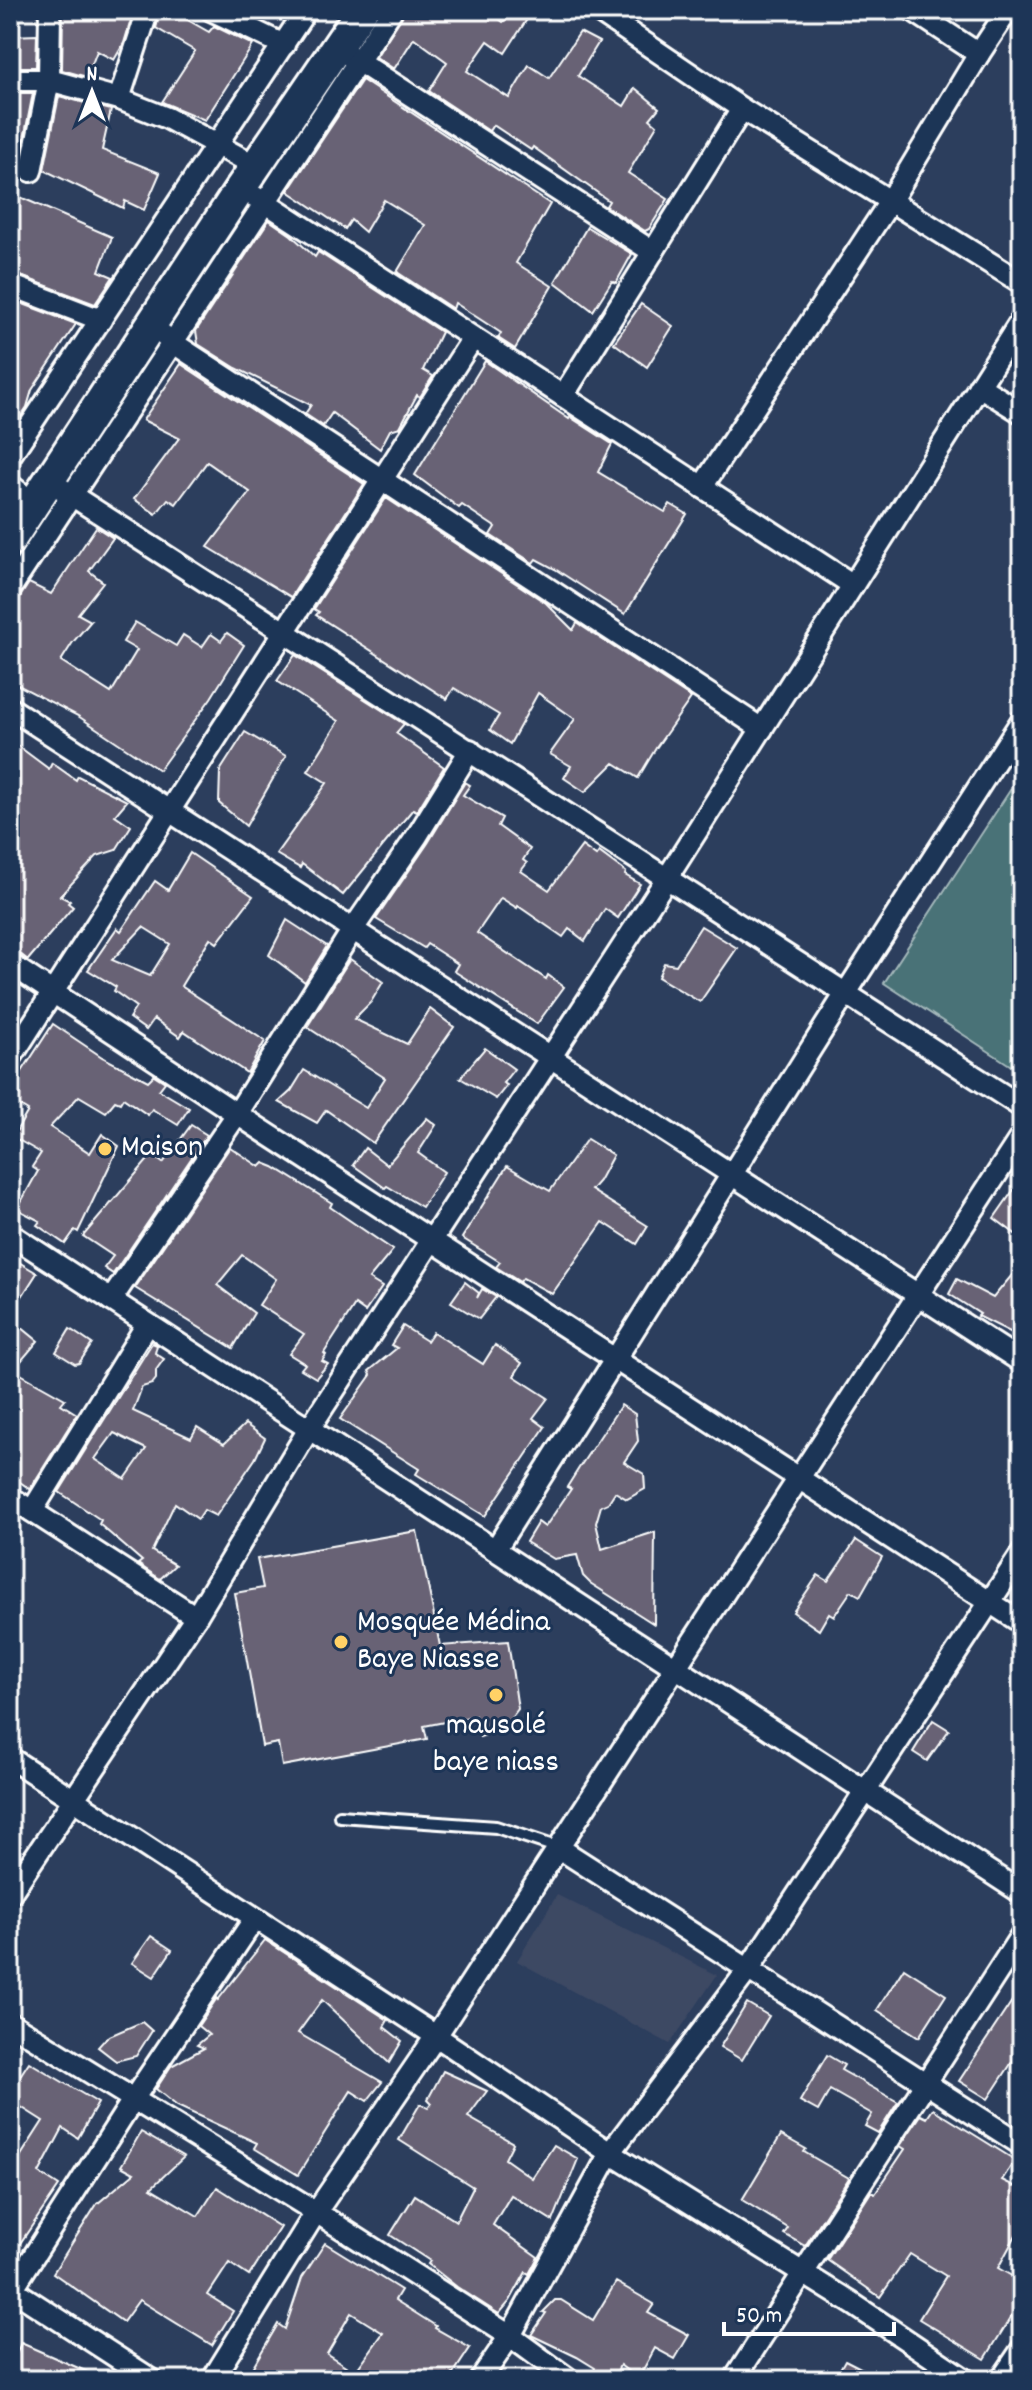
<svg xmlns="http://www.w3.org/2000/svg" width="1032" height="2390" font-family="Dekko,sans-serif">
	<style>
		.built { fill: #3e4964 }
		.green { fill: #497277; stroke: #a4b8bb; stroke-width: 2 }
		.building { fill: #676274; stroke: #fff; stroke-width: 2; fill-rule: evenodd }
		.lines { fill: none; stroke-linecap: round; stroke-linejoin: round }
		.lane-casing { stroke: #fff; stroke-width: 16 }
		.street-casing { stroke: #fff; stroke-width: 26 }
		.secondary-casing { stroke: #fff; stroke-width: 36 }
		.lane { stroke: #1d3557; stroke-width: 10 }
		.street { stroke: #1d3557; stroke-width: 20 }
		.secondary { stroke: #1d3557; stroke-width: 30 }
		.poi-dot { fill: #ffd166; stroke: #1d3557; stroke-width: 3 }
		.labels { text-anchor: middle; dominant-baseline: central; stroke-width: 6; stroke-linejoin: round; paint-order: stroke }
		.poi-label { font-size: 32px; fill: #fff; stroke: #1d3557; text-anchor: start }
	</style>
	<rect width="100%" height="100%" fill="#2c3e5d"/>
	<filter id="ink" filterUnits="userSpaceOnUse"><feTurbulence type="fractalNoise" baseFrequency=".0125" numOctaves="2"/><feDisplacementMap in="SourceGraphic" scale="16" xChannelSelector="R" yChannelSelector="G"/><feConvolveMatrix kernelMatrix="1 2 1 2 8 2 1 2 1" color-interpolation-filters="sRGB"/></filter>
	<g filter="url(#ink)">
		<!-- built -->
		<path class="built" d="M557 1895 717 1975 670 2044 517 1961Z"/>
		<!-- green -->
		<path class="green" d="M1022 772V1073L884 983Z"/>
		<!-- building -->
		<g class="building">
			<path d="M63 10H134L124 43 114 60 97 51 87 77 62 70Z"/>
			<path d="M161 10H170L209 32 214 26 253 45 205 120 162 102 195 51 156 28Z"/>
			<path d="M405 10H487L503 22 513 10H533L505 53 488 41 467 71 509 98 529 65 549 78 580 32 599 42 578 76 624 106 635 88 659 108 650 119 657 125 628 173 668 199 649 229 645 231 606 206 609 201 533 147 531 150 493 125 489 131 429 91 447 62 414 38 394 69 376 57Z"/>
			<path d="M37 35 36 67H10V36Z"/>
			<path d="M362 80 550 204 516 263 552 286 515 349 498 338 501 333 455 303 453 309 397 272 425 225 384 200 365 232 351 220 345 229 288 191Z"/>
			<path d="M10 93H33L20 159 10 154Z"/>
			<path d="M59 96 111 110 102 150 160 173 144 210 125 201 123 208 44 170Z"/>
			<path d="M20 197 112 237 99 271 113 277 95 304 10 272V228Z"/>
			<path d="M269 220 291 235 315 257 318 252 441 332 423 370 433 376 420 397 417 395 400 427 390 430 380 449 332 413 323 426 305 414 311 405 236 368 198 344 196 331Z"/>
			<path d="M587 227 632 254 616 283 612 281 593 311 555 282Z"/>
			<path d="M10 299 76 324 32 390 27 407 10 432V369L16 348 10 347Z"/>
			<path d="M641 304 673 326 647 367 614 343Z"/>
			<path d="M485 361 569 419 570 417 612 444 598 472 665 512 670 504 687 514 625 614 555 569 536 559 533 563 490 535 495 527 462 505 459 508 415 475Z"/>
			<path d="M181 364 364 484 291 597 208 547 250 492 207 462 176 504 168 499 156 514 134 499 179 438 143 420Z"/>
			<path d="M386 498 546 603 573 630 577 623 691 698 656 748 638 778 614 763 585 792 564 778 571 766 550 754 575 719 538 693 510 744 490 730 499 715 454 688 447 699 316 615 319 612 314 609Z"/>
			<path d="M96 527 113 538 89 571 103 582 78 614 91 621 73 642 61 661 111 693 137 650 123 642 135 622 176 646 183 635 202 647 211 634 221 641 227 633 244 645 211 698 159 770 78 716 10 681V602L20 597 29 583 51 594Z"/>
			<path d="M295 655 404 724 396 733 444 767 417 811 413 809 343 895 302 864 300 868 276 854 327 783 308 771 339 721 277 681Z"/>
			<path d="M245 732 286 756 246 826 219 803 220 771Z"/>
			<path d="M10 740 49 769 52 763 76 780 78 776 127 801 115 815 131 826 116 850 97 856 60 896 70 901 68 903 73 907 28 960 10 946Z"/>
			<path d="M465 782 470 785 463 795 502 818 498 826 530 849 523 860 527 863 521 871 549 890 582 846 596 856 599 852 626 872 625 875 640 884 618 918 605 909 585 941 569 929 563 937 518 906 517 908 501 898 477 933 546 979 548 975 564 987 537 1024 454 971 458 964 427 944 424 948 376 919 428 843Z"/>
			<path d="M190 853 253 896 217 943 210 938 181 986 265 1041 247 1073 184 1031 180 1037 154 1019 146 1030 129 1018 136 1007 114 991 116 987 88 970 117 928 121 931 155 881 168 890ZM143 927 170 944 150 976 112 960Z"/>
			<path d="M287 920 327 946 305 982 269 955Z"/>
			<path d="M701 926 737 948 700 1002 658 977 664 963 676 965Z"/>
			<path d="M350 959 383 982 371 1002 354 1019 407 1044 430 1009 454 1027 373 1143 326 1110 317 1123 279 1102 291 1091 304 1070 366 1108 385 1078 307 1027Z"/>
			<path d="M53 1024 102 1057 148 1081 154 1075 165 1082 159 1090 189 1108 178 1125 152 1109 148 1115 123 1098 120 1103 115 1101 106 1112 79 1096 50 1127 90 1153 102 1134 119 1146 78 1232 75 1230 65 1244 37 1225 40 1221 17 1209 38 1171 32 1167 41 1153 13 1137 28 1111 10 1100V1090Z"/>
			<path d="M485 1048 514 1069 503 1083 507 1085 496 1099 460 1078Z"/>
			<path d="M427 1118 436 1125 418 1153 444 1172 422 1207 387 1186 385 1188 353 1165 365 1148 387 1165Z"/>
			<path d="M191 1125 207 1135 113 1274 104 1268 113 1256 83 1236 152 1155 163 1163Z"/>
			<path d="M587 1139 613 1155 599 1181 591 1190 648 1226 637 1244 603 1222 552 1294 523 1278 520 1282 496 1267 500 1262 462 1238 507 1166 550 1191Z"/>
			<path d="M230 1147 260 1167 264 1163 274 1167 332 1203 330 1207 393 1250 369 1279 382 1287 365 1312 355 1305 324 1353 326 1355 322 1361 328 1364 316 1378 301 1369 305 1364 289 1354 304 1334 259 1305 276 1279 242 1255 217 1285 254 1313 233 1348 135 1288Z"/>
			<path d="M1022 1178V1239L994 1218Z"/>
			<path d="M17 1261 37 1273 10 1315V1272Z"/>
			<path d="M1022 1263V1338L978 1316 980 1314 949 1294 957 1279 993 1298Z"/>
			<path d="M465 1282 479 1293 477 1298 482 1289 496 1297 479 1319 451 1302Z"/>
			<path d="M10 1318 38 1341 10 1374Z"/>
			<path d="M403 1326 427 1341 433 1332 483 1364 495 1345 522 1363 514 1376 548 1398 533 1418 545 1427 485 1516 416 1474 419 1469 340 1419 371 1375 369 1371 397 1348 391 1345Z"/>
			<path d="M70 1329 92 1344 79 1363 75 1364 56 1352Z"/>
			<path d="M152 1343 157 1345 155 1353 164 1359 156 1370V1379L152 1384 142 1387 133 1411 191 1438 197 1427 224 1444 245 1424 265 1438 255 1459 216 1516 204 1510 198 1519 175 1503 152 1551 175 1565 160 1579 138 1564 142 1561 99 1524 101 1520 59 1492ZM114 1433 146 1449 125 1479 95 1459Z"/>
			<path d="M17 1372 65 1399 61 1404 77 1414 30 1489 10 1475V1406L18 1394 10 1390V1383Z"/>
			<path d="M621 1405 635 1414 638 1441 624 1462 644 1474 645 1489 627 1499 615 1492 608 1503 601 1506 596 1523 602 1549 655 1532 654 1624 590 1583 583 1576 577 1555 554 1559 526 1542 538 1522 545 1527 571 1489 567 1487 579 1468Z"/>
			<path d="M417 1531 440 1646 508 1641 518 1709 502 1730 480 1737 475 1716 424 1726 427 1739 282 1766 278 1743 262 1746 235 1593 263 1588 257 1559Z"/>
			<path d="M856 1540 882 1557 860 1596 851 1591 834 1616 829 1613 819 1630 793 1612 818 1575 828 1581Z"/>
			<path d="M933 1720 949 1730 927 1761 913 1752Z"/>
			<path d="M151 1936 172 1950 154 1977 132 1963Z"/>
			<path d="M265 1940 388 2020 384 2027 402 2041 389 2063 322 2000 298 2033 382 2082 367 2101 351 2091 298 2175 254 2148 257 2143 177 2106 156 2089 171 2066 204 2048 197 2045 209 2035 198 2026 217 1998 218 2000Z"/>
			<path d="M904 1968 946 1995 919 2037 877 2010Z"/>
			<path d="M1022 1986V2047L988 2099 959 2081Z"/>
			<path d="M747 2003 769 2016 742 2060 720 2047Z"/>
			<path d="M142 2022 152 2031 136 2056 116 2061 98 2047 107 2037Z"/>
			<path d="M827 2055 844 2065 841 2070 898 2102 878 2133 865 2126 872 2114 830 2090 818 2111 800 2101Z"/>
			<path d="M29 2062 98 2103 78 2138 63 2128 39 2173 59 2186 10 2258V2154L18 2160 43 2121 10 2100V2091Z"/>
			<path d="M443 2071 487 2091 468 2117 513 2143 505 2159 532 2178 554 2145 578 2159 553 2221 511 2195 493 2225 538 2257 529 2274 526 2272 510 2301 499 2314 457 2287 428 2264 430 2261 390 2235 415 2195 456 2221 473 2187 399 2140 420 2104 428 2108 432 2103 428 2099Z"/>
			<path d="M933 2109 1015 2160 1002 2180 1022 2190V2224L998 2268 1022 2282V2299L985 2359 919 2319 946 2276 910 2254 880 2297 827 2260 871 2192 875 2194 905 2149 900 2146 921 2115 927 2118Z"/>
			<path d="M141 2132 184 2157 151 2188 198 2216 217 2187 280 2227 249 2276 229 2263 208 2295 233 2311 212 2345 139 2300 123 2322 53 2273 97 2204 134 2173 121 2166Z"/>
			<path d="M781 2135 806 2149 804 2152 849 2178 805 2246 784 2234 788 2228 742 2200Z"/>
			<path d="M325 2243 401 2290 395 2300 436 2326 435 2328 470 2348 449 2380H245L278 2324 285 2329 302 2278ZM351 2313 383 2333 355 2372 327 2354Z"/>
			<path d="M616 2282 654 2304 648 2313 689 2335 675 2359 655 2348 638 2379 620 2365 613 2380 594 2370 595 2368 577 2357 531 2335 546 2313 543 2312 555 2300H561L593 2320Z"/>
			<path d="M21 2343 106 2380H10V2368Z"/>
			<path d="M845 2360 884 2380H834Z"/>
		</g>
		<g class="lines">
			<!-- lane casing -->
			<g class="lane-casing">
				<path id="lane" d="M340 1816 496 1827 559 1848"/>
			</g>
			<!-- street casing -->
			<g class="street-casing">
				<g id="street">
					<path d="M211 10 284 45"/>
					<path d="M596 10 742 109 1022 283"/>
					<path d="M912 10 979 54"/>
					<path d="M347 54 653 252"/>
					<path d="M10 80H49L119 99 167 118 256 166"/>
					<path d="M119 99 148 10"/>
					<path d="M31 171 49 80 50 10"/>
					<path d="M240 189 265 202 853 585"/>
					<path d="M10 285 101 320"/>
					<path d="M150 325 172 342 762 729"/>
					<path d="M979 386 1022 413"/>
					<path d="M563 396 742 109"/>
					<path d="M10 456 306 10"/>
					<path d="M48 480 1022 1107"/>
					<path d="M10 485 33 503"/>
					<path d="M702 487 891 200 979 54 1008 10"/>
					<path d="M10 589 392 10"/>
					<path d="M10 708 1022 1362"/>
					<path d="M10 964 237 1114 1022 1623"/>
					<path d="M10 1059 473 338"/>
					<path d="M10 1234 1022 1893"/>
					<path d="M111 1300 237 1114 353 929 417 836 470 750"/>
					<path d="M10 1497 196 1617"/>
					<path d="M32 1511 147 1324"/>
					<path d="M495 1550 846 993 1022 720"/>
					<path d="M10 1758 436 2036 610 2153 853 2304 966 2380"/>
					<path d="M559 1848 1022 2145"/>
					<path d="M10 1894 196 1617 309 1429 667 878 1022 319"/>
					<path d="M10 2023 316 2212 510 2336 570 2380"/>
					<path d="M10 2288 152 2380"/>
					<path d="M10 2293 134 2098 255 1918"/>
					<path d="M212 2380 316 2212 436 2036 1022 1135"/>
					<path d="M480 2380 510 2336 610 2153 748 1970 1022 1553"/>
					<path d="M734 2380 1022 1934"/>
					<path d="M1001 2380 1022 2349"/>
				</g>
			</g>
			<!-- secondary casing -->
			<g class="secondary-casing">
				<path id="secondary" d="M10 540 240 189 362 10"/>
			</g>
			<!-- lane -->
			<use href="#lane" class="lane"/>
			<!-- street -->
			<use href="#street" class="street"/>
			<!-- secondary -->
			<use href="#secondary" class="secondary"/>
		</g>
	</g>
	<!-- markers -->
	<g class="poi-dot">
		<circle cx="105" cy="1149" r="8"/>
		<circle cx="341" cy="1642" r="8"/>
		<circle cx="496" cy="1695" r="8"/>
	</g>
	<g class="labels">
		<!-- poi labels -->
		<g class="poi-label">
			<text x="121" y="1149">Maison</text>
			<text x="357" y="1624">Mosquée Médina<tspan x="357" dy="37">Baye Niasse</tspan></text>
			<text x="496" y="1727" text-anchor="middle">mausolé<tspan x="496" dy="37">baye niass</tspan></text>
		</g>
	</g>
	<!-- margin -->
	<rect width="1032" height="2390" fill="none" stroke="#1d3557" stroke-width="40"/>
	<rect x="20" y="20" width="992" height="2350" fill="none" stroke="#fff" stroke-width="3" filter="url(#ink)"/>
	<!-- north arrow -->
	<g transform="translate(92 92)" stroke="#1d3557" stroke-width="6" paint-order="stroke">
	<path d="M0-6L14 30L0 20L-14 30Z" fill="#ffffff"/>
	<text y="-12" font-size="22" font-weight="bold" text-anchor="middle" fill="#ffffff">N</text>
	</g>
	<!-- scale -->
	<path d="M724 2322v12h170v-12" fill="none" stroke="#ffffff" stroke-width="4"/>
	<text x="736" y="2322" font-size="24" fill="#ffffff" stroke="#1d3557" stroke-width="6" paint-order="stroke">50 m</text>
</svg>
